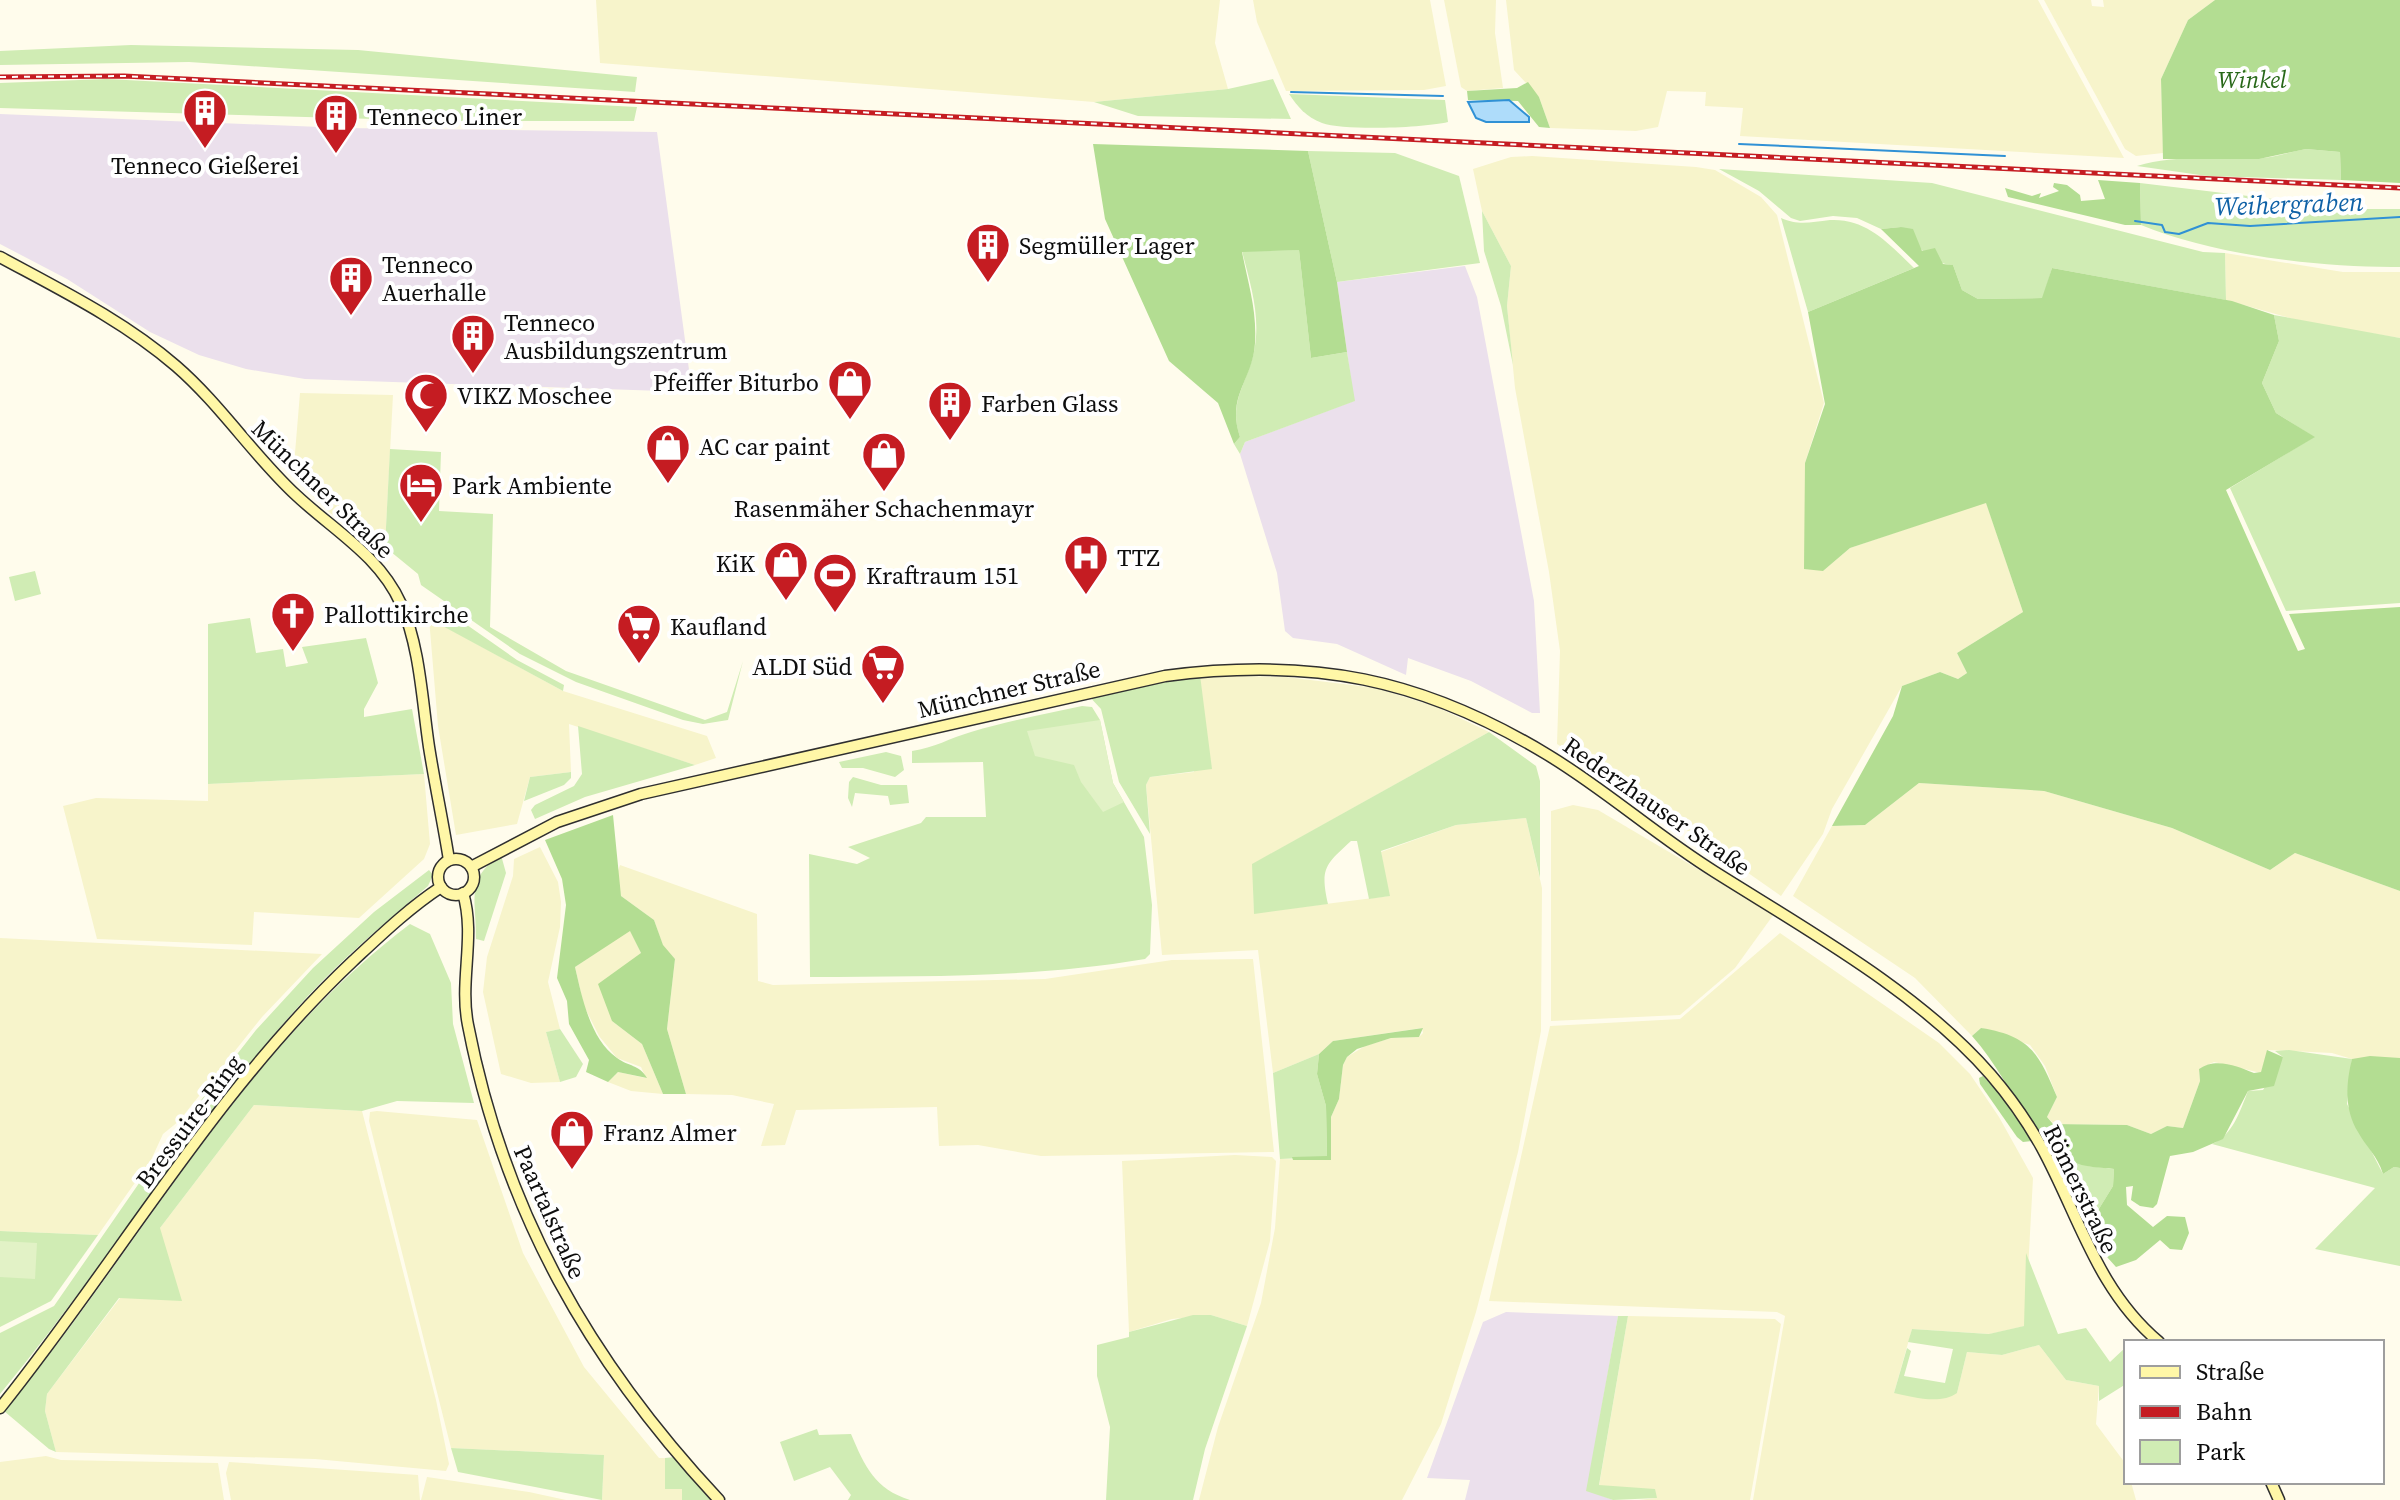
<svg xmlns="http://www.w3.org/2000/svg" width="2400" height="1500" font-family="'Source Serif 4',serif">
	<style>
		.industrial { fill: #ebe0ec }
		.farmland { fill: #f7f4cb }
		.green { fill: #d0ecb4 }
		.forest { fill: #b3dd92 }
		.pitch { fill: #e2f2c6 }
		.water { fill: #aedcfa; stroke: #3091d5; stroke-width: 2 }
		.lines { fill: none; stroke-linecap: round; stroke-linejoin: round }
		.stream { stroke: #3091d5; stroke-width: 2 }
		.secondary-casing { stroke: #2f2f2f; stroke-width: 13 }
		.secondary { stroke: #fff7a7; stroke-width: 10 }
		.rail-casing { stroke: #c51c22; stroke-width: 5 }
		.rail { stroke: #fff; stroke-width: 2; stroke-dasharray: 6; stroke-linecap: butt }
		.labels { text-anchor: middle; dominant-baseline: central; stroke-width: 8; stroke-linejoin: round; paint-order: stroke }
		.park-label { font-size: 24px; font-style: italic; fill: #286819; stroke: #fff }
		.poi-label { font-size: 24px; fill: #0d0d0d; stroke: #fff; text-anchor: start }
		.street-label { font-size: 24px; fill: #0d0d0d; stroke: #fff }
		.water-label { font-size: 26px; font-style: italic; fill: #0f61a6; stroke: #fff }
	</style>
	<rect width="100%" height="100%" fill="#fffcec"/>
	<!-- industrial -->
	<g class="industrial">
		<path d="M0 114 344 128 657 132 692 392 305 379 246 369 199 355 150 332 67 279 0 244Z"/>
		<path d="M1465 266 1477 297 1534 601 1540 713H1532L1471 681 1408 658 1406 675 1337 644 1293 638 1285 631 1277 573 1240 454 1245 442 1354 401 1337 282Z"/>
		<path d="M1506 1312 1618 1316 1587 1490 1613 1500H1465L1470 1480 1427 1478 1483 1322Z"/>
	</g>
	<!-- farmland -->
	<g class="farmland">
		<path d="M596 0H1220L1215 43 1228 89 1094 102 600 63Z"/>
		<path d="M1253 0H1430L1446 86 1424 90 1286 91 1257 22Z"/>
		<path d="M1444 0H1496L1495 33 1503 88 1467 91 1461 87Z"/>
		<path d="M1506 0H2038L2124 158 1740 136 1743 108 1705 106 1706 92 1667 91 1658 127 1636 131 1550 128 1539 97 1514 70Z"/>
		<path d="M2044 0H2091L2092 6 2104 7 2103 0H2215L2188 20 2161 79 2163 153 2136 156 2125 149Z"/>
		<path d="M1532 156 1696 167 1715 170 1761 197 1777 215 1824 403 1805 463 1823 571 1850 548 1986 502 2023 612 1957 653 1967 673 1958 679 1940 672 1902 686 1832 809 1823 834 1781 896 1618 782 1557 744 1560 651 1549 572 1515 388 1507 306 1511 266 1482 211 1473 169 1511 157Z"/>
		<path d="M2225 253 2343 272H2400V338L2307 323 2226 300Z"/>
		<path d="M300 393 393 395 385 547 330 513 293 477Z"/>
		<path d="M429 618 563 691 707 736 716 758 695 765 569 724 571 772 530 777 517 824 456 835 438 726Z"/>
		<path d="M1200 675 1286 677 1376 688 1437 707 1489 732 1253 864 1254 913 1389 896 1381 852 1456 825 1526 818 1542 888 1541 1031 1518 1152 1476 1312 1441 1424 1402 1500H1199L1218 1427 1261 1303 1275 1228 1280 1159 1330 1160 1331 1117 1339 1099 1343 1065 1347 1057 1365 1046 1391 1038 1419 1037 1423 1033 1422 1028 1333 1041 1319 1054 1273 1073 1258 950 1162 955 1146 785 1150 777 1194 772Z"/>
		<path d="M424 774 430 844 424 859 359 918 254 912 252 945 97 939 63 806 96 798 208 801V784Z"/>
		<path d="M1919 783 2044 791 2172 828 2270 870 2295 853 2400 891V1058L2352 1059 2332 1053 2268 1050 2261 1073 2214 1062 2199 1069 2200 1081 2183 1128 2167 1126 2151 1134 2127 1125 2054 1124 2047 1117 2057 1097 2045 1066 2030 1045 1981 1028 1972 1036 1915 978 1793 896 1832 826 1865 825Z"/>
		<path d="M1573 805 1598 810 1774 914 1735 968 1680 1015 1551 1021V811Z"/>
		<path d="M540 847 558 882 561 902 560 927 548 982 560 1029 546 1032 560 1082 531 1083 501 1074 483 992 487 957 513 876 514 859Z"/>
		<path d="M620 865 757 914 758 981 773 985 1045 979 1172 960 1253 959 1274 1152 1041 1156 978 1145 939 1146 937 1107 796 1110 785 1145 761 1146 774 1104 732 1095 686 1094 667 1029 675 959 663 946 654 920 621 896 616 877Z"/>
		<path d="M630 930 641 953 612 1021 642 1044 663 1094 631 1091 608 1082 618 1072 646 1078 641 1067 617 1058 599 1036 584 1006 575 967Z"/>
		<path d="M1780 933 1939 1043 1970 1074 1999 1117 2033 1178 2025 1326 1990 1334 1912 1329 1894 1393H1957L1967 1352 2002 1355 2039 1345 2066 1380 2099 1386 2096 1424 2125 1463 2126 1482H2131L2136 1500H1753L1785 1316 1777 1312 1489 1301 1550 1026 1680 1019Z"/>
		<path d="M0 938 322 954 262 1017 179 1121 163 1134 151 1160 98 1235 0 1231Z"/>
		<path d="M254 1105 362 1111 436 1400 449 1464 446 1471 315 1459 56 1452 45 1411 47 1394 120 1298 160 1228Z"/>
		<path d="M377 1111 477 1120 523 1253 584 1367 659 1458H665V1488L682 1489V1500H602L604 1455 451 1448 369 1121 370 1112Z"/>
		<path d="M1235 1155 1272 1157 1276 1161 1270 1241 1247 1326 1211 1315 1172 1319 1129 1332 1122 1161Z"/>
		<path d="M1628 1316 1775 1319 1781 1324 1750 1500H1638L1657 1498 1599 1486Z"/>
		<path d="M46 1456 61 1460 218 1463 224 1500H0V1462Z"/>
		<path d="M229 1462 418 1475 420 1500H231L226 1473Z"/>
		<path d="M427 1477 529 1492 566 1500H421Z"/>
	</g>
	<!-- green -->
	<g class="green">
		<path d="M131 45 358 50 637 77 635 92 189 62 0 65V51Z"/>
		<path d="M107 79 637 107 634 121H443L0 108V83Z"/>
		<path d="M1273 79 1291 119 1138 116 1094 102 1228 89Z"/>
		<path d="M1289 94 1445 100 1448 122C1423 128 1344 131 1322 123 1306 117 1298 107 1289 94Z"/>
		<path d="M2306 149 2340 152 2341 180 2207 176 2137 166C2178 154 2215 160 2256 159 2272 158 2290 152 2306 149Z"/>
		<path d="M1308 151 1395 153 1459 176 1480 263 1337 282Z"/>
		<path d="M1719 169 1932 183 2203 252 2225 253 2226 300 2052 268 2043 298 1978 299 1962 290 1953 265C1930 264 1915 243 1901 227L1881 229 1857 218 1833 216 1800 221 1791 218 1759 191Z"/>
		<path d="M2140 183 2357 209H2400V267C2322 268 2213 255 2141 225Z"/>
		<path d="M1482 211 1511 266 1507 306 1513 365 1501 306 1484 251Z"/>
		<path d="M1781 218C1799 226 1811 222 1830 220 1867 218 1889 244 1914 268L1808 312Z"/>
		<path d="M1299 250 1311 358 1347 352 1355 401 1245 442 1240 454 1234 444 1240 437C1227 400 1250 381 1255 346 1260 313 1250 283 1242 251Z"/>
		<path d="M2274 315 2400 338V603L2286 611 2230 488 2314 437 2276 413 2262 383 2279 341Z"/>
		<path d="M390 449 441 452 439 511 493 514 490 627 566 671 705 720 727 712 743 661 728 720 703 724 683 720 576 682 520 654 421 585 418 574 385 547Z"/>
		<path d="M35 571 41 594 15 601 9 577Z"/>
		<path d="M447 611 517 660 564 685 563 691 437 623Z"/>
		<path d="M250 618 256 653 283 649 286 667 308 663 302 647 366 638 378 683 364 709V717L412 709 424 774 208 784V624Z"/>
		<path d="M1200 675 1212 769 1150 777 1146 785 1150 834 1119 782 1101 709 1088 695Z"/>
		<path d="M1082 706 1092 707 1100 720 1113 783 1144 837 1152 905 1150 954 1145 959C1034 978 923 976 810 977L809 854 857 864 870 858 848 847 921 823 926 817H986L983 762 912 763V751C934 748 950 738 971 732 1008 721 1045 714 1082 706Z"/>
		<path d="M578 726 695 765 585 797 535 819 531 810 535 805 574 786 582 774Z"/>
		<path d="M1489 732 1536 766 1540 781V878L1526 818 1456 825 1381 851 1390 896 1369 899 1357 841H1351C1325 865 1320 868 1328 904L1254 914 1252 864Z"/>
		<path d="M886 752 901 756 904 770 895 777 863 768H842L839 762Z"/>
		<path d="M571 772V778L564 785 524 801 530 777Z"/>
		<path d="M853 777 881 785H907L909 803 890 805 888 796 855 793 852 807 848 798 849 782Z"/>
		<path d="M501 855 506 873 484 941 476 939C477 901 464 879 501 855Z"/>
		<path d="M429 870 433 875 428 886C386 922 344 957 307 997 194 1120 107 1265 0 1394V1333L54 1306 162 1150 256 1030 313 968 374 912Z"/>
		<path d="M410 924 430 934 451 983 453 1024 474 1103 397 1101 362 1111 254 1105 160 1228 182 1301 119 1298 47 1394 45 1411 56 1452 49 1449 4 1411C140 1249 239 1053 410 924Z"/>
		<path d="M560 1029 583 1064 576 1077 560 1082 546 1032Z"/>
		<path d="M2289 1050 2352 1059 2347 1104 2383 1174 2394 1167 2400 1168V1266L2315 1249 2375 1188 2212 1144C2233 1135 2240 1111 2248 1091L2263 1090 2283 1057 2275 1051Z"/>
		<path d="M1319 1054 1317 1074 1326 1106 1327 1157 1280 1159 1273 1073Z"/>
		<path d="M2049 1144 2088 1166 2114 1169 2113 1186 2089 1225Z"/>
		<path d="M0 1231 98 1235 51 1301 0 1327Z"/>
		<path d="M2026 1253 2058 1334 2086 1328 2110 1362 2126 1347V1384L2099 1401V1386L2066 1380 2039 1345 2002 1355 1967 1352 1957 1393C1941 1405 1912 1397 1894 1393L1907 1348 1911 1351 1904 1376 1945 1383 1953 1349 1908 1342 1912 1329 1989 1334 2024 1326Z"/>
		<path d="M1193 1315H1211L1247 1326 1205 1449 1193 1500H1106L1110 1427 1097 1376V1345L1129 1337V1332Z"/>
		<path d="M1618 1316H1628L1599 1485 1655 1489 1657 1498 1613 1500 1586 1491Z"/>
		<path d="M817 1429 819 1435 851 1434C865 1467 875 1489 910 1500H848L851 1495 830 1467 794 1481 780 1442Z"/>
		<path d="M451 1448 604 1455 602 1500 458 1472Z"/>
		<path d="M675 1457 715 1500H682V1489H665V1458Z"/>
	</g>
	<!-- forest -->
	<g class="forest">
		<path d="M2215 0H2400V183L2341 180 2340 152 2306 149 2259 159H2163L2161 79 2188 20Z"/>
		<path d="M1528 82 1539 97 1550 128 1539 127 1518 101 1468 100 1467 91 1517 88Z"/>
		<path d="M1093 144 1308 151 1337 282 1347 352 1311 358 1299 250 1242 252C1248 283 1257 310 1255 343 1253 380 1226 396 1240 437L1234 444 1218 403 1169 361 1105 219Z"/>
		<path d="M2098 180 2140 183 2141 225H2125L2008 197 2005 188 2032 196 2041 193 2039 198 2059 191 2053 187 2054 183 2067 185 2080 195 2081 201 2105 199Z"/>
		<path d="M1901 227 1913 229 1922 251 1935 248 1943 264 1953 265 1962 290 1978 299 2042 298 2052 268 2232 301 2274 315 2279 341 2262 383 2276 413 2315 437 2226 490 2298 651 2305 649 2289 614 2400 607V891L2295 853 2270 870 2172 828 2044 791 1919 783 1865 825 1832 826 1893 716 1902 686 1940 672 1958 679 1967 673 1957 653 2023 612 1986 503 1850 548 1823 571 1804 569 1805 463 1825 404 1808 312 1919 266 1881 229Z"/>
		<path d="M613 815 621 896 654 920 663 945 675 959 667 1029 686 1094H663L642 1044 612 1021 598 984 641 953 630 931 575 967C582 997 590 1039 617 1058 629 1067 639 1064 647 1078L618 1072 608 1082 586 1072 589 1060 569 1024 567 1001 557 978 566 905 562 879 545 840Z"/>
		<path d="M1423 1028 1419 1037 1391 1038 1357 1049 1347 1057 1343 1065 1339 1099 1331 1117V1160H1293L1292 1157 1327 1156 1326 1106 1317 1074 1319 1054 1333 1041Z"/>
		<path d="M1981 1028C2031 1036 2039 1054 2057 1097L2047 1117 2053 1124 2127 1125 2151 1134 2167 1126 2183 1128 2200 1081 2199 1069C2215 1057 2238 1066 2254 1073L2261 1072 2267 1050 2283 1057 2274 1086 2248 1091 2223 1139 2193 1152 2170 1156 2157 1204 2153 1208 2140 1206 2131 1200 2133 1186 2126 1187 2127 1205 2153 1227 2167 1216 2185 1217 2189 1233 2182 1250 2170 1249 2160 1240 2136 1260 2116 1267 2099 1248 2089 1225 2113 1186 2114 1169C2101 1167 2084 1168 2072 1161 2027 1135 2007 1074 1972 1036Z"/>
		<path d="M2370 1056 2400 1058V1168L2394 1167 2383 1174C2377 1155 2366 1147 2358 1132 2344 1109 2346 1083 2352 1059Z"/>
		<path d="M1983 1076 2006 1101 2032 1141 2023 1142 2017 1137 1980 1084 1979 1078Z"/>
	</g>
	<!-- pitch -->
	<g class="pitch">
		<path d="M1100 720 1113 783 1124 802 1103 812 1081 782 1074 765 1035 756 1027 731Z"/>
		<path d="M0 1241 37 1243 35 1279 0 1277Z"/>
	</g>
	<!-- water -->
	<path class="water" d="M1509 100 1529 117V122H1486L1476 118 1468 102Z"/>
	<g class="lines">
		<!-- stream -->
		<g class="stream">
			<path d="M1291 92 1443 96"/>
			<path d="M1739 144 2005 156"/>
			<path d="M2135 221 2162 225 2165 232 2179 234 2208 223 2250 226 2400 217"/>
		</g>
		<!-- secondary casing -->
		<g class="secondary-casing">
			<g id="secondary">
				<path d="M0 257C61 290 124 321 176 366 220 404 253 455 296 495 333 530 379 555 401 604 420 647 422 700 429 747 435 785 443 822 449 860"/>
				<circle cx="456" cy="877" r="18"/>
				<path d="M471 867 557 822 641 794 1165 676C1312 657 1421 678 1548 755 1606 790 1657 836 1715 872 1807 930 1919 992 1991 1075 2010 1097 2028 1123 2042 1148 2079 1216 2097 1290 2159 1342"/>
				<path d="M463 893C476 937 459 980 468 1025 504 1212 590 1362 719 1500"/>
				<path d="M0 1408C119 1260 214 1092 353 961 381 935 409 908 441 887"/>
				<path d="M2271 1482 2279 1500"/>
			</g>
		</g>
		<!-- secondary -->
		<use href="#secondary" class="secondary"/>
		<!-- rail casing -->
		<g class="rail-casing">
			<path id="rail" d="M0 77 124 76 2400 188"/>
		</g>
		<!-- rail -->
		<use href="#rail" class="rail"/>
	</g>
	<!-- icons -->
	<defs>
		<g id="building-pin" transform="scale(2.3)"><path d="M0 17L-7.5 6A9.5 9.5 0 1 1 7.5 6Z" fill="#c51c22" stroke="#fff"/><path d="M-4-6H4V6H1V3H-1V6H-4ZM-2.5-4.3h1.7v1.8h-1.7ZM.8-4.3h1.7v1.8H.8ZM-2.5-1h1.7V.8h-1.7ZM.8-1h1.7V.8H.8Z" fill="#fff"/></g>
		<g id="shop-pin" transform="scale(2.3)"><path d="M0 17L-7.5 6A9.5 9.5 0 1 1 7.5 6Z" fill="#c51c22" stroke="#fff"/><path d="M-5-2.5h2.3a2.7 3.5 0 0 1 5.4 0H5L5.5 6h-11ZM-1.5-2.5h3a1.5 2.3 0 0 0-3 0Z" fill="#fff"/></g>
		<g id="mosque-pin" transform="scale(2.3)"><path d="M0 17L-7.5 6A9.5 9.5 0 1 1 7.5 6Z" fill="#c51c22" stroke="#fff"/><path d="M3.5-4.9A6 6 0 1 0 3.5 4.9A5 5 0 1 1 3.5-4.9Z" fill="#fff"/></g>
		<g id="hotel-pin" transform="scale(2.3)"><path d="M0 17L-7.5 6A9.5 9.5 0 1 1 7.5 6Z" fill="#c51c22" stroke="#fff"/><path d="M-6-4.5h1.5V1H6V5H4.5V3h-9V5H-6ZM-4 0a1.8 1.8 0 1 1 3.6 0ZM.5 0V-2.5h3Q6-2.5 6 0Z" fill="#fff"/></g>
		<g id="hospital-pin" transform="scale(2.3)"><path d="M0 17L-7.5 6A9.5 9.5 0 1 1 7.5 6Z" fill="#c51c22" stroke="#fff"/><path d="M-5-5h3v3.5h4V-5h3V5h-3V1.5h-4V5h-3Z" fill="#fff"/></g>
		<g id="stadium-pin" transform="scale(2.3)"><path d="M0 17L-7.5 6A9.5 9.5 0 1 1 7.5 6Z" fill="#c51c22" stroke="#fff"/><path d="M0-5a6.5 5 0 1 0 0 10a6.5 5 0 1 0 0-10ZM-3.5-1.8h7v3.6h-7Z" fill="#fff"/></g>
		<g id="church-pin" transform="scale(2.3)"><path d="M0 17L-7.5 6A9.5 9.5 0 1 1 7.5 6Z" fill="#c51c22" stroke="#fff"/><path d="M-1.2-6h2.4v3.5h3.3v2.4h-3.3V6h-2.4V-.1h-3.3v-2.4h3.3Z" fill="#fff"/></g>
		<g id="supermarket-pin" transform="scale(2.3)"><path d="M0 17L-7.5 6A9.5 9.5 0 1 1 7.5 6Z" fill="#c51c22" stroke="#fff"/><path d="M-6-5.5h2.5l.6 2H6L4.5 2H-2.5L-4.4-4H-6ZM-1.5 3.2a1.3 1.3 0 1 0 .1 0ZM3 3.2a1.3 1.3 0 1 0 .1 0Z" fill="#fff"/></g>
	</defs>
	<g fill-rule="evenodd">
		<use href="#building-pin" x="205" y="111"/>
		<use href="#building-pin" x="336" y="116"/>
		<use href="#building-pin" x="988" y="245"/>
		<use href="#building-pin" x="351" y="278"/>
		<use href="#building-pin" x="473" y="336"/>
		<use href="#shop-pin" x="850" y="382"/>
		<use href="#mosque-pin" x="426" y="395"/>
		<use href="#building-pin" x="950" y="403"/>
		<use href="#shop-pin" x="668" y="446"/>
		<use href="#shop-pin" x="884" y="454"/>
		<use href="#hotel-pin" x="421" y="485"/>
		<use href="#hospital-pin" x="1086" y="557"/>
		<use href="#shop-pin" x="786" y="563"/>
		<use href="#stadium-pin" x="835" y="575"/>
		<use href="#church-pin" x="293" y="614"/>
		<use href="#supermarket-pin" x="639" y="626"/>
		<use href="#supermarket-pin" x="883" y="666"/>
		<use href="#shop-pin" x="572" y="1132"/>
	</g>
	<g class="labels">
		<!-- park labels -->
		<g class="park-label">
			<text x="2252" y="79">Winkel</text>
		</g>
		<!-- poi labels -->
		<g class="poi-label">
			<text x="367" y="116">Tenneco Liner</text>
			<text x="205" y="165" text-anchor="middle">Tenneco Gießerei</text>
			<text x="1019" y="245">Segmüller Lager</text>
			<text x="382" y="264">Tenneco<tspan x="382" dy="28">Auerhalle</tspan></text>
			<text x="504" y="322">Tenneco<tspan x="504" dy="28">Ausbildungszentrum</tspan></text>
			<text x="819" y="382" text-anchor="end">Pfeiffer Biturbo</text>
			<text x="457" y="395">VIKZ Moschee</text>
			<text x="981" y="403">Farben Glass</text>
			<text x="699" y="446">AC car paint</text>
			<text x="452" y="485">Park Ambiente</text>
			<text x="884" y="508" text-anchor="middle">Rasenmäher Schachenmayr</text>
			<text x="1117" y="557">TTZ</text>
			<text x="755" y="563" text-anchor="end">KiK</text>
			<text x="866" y="575">Kraftraum 151</text>
			<text x="324" y="614">Pallottikirche</text>
			<text x="670" y="626">Kaufland</text>
			<text x="852" y="666" text-anchor="end">ALDI Süd</text>
			<text x="603" y="1132">Franz Almer</text>
		</g>
		<!-- street labels -->
		<g class="street-label">
			<text transform="translate(323 489) rotate(44)">Münchner Straße</text>
			<text transform="translate(1009 689) rotate(-13)">Münchner Straße</text>
			<text transform="translate(1657 806) rotate(35)">Rederzhauser Straße</text>
			<text transform="translate(189 1121) rotate(-53)">Bressuire-Ring</text>
			<text transform="translate(2081 1189) rotate(64)">Römerstraße</text>
			<text transform="translate(550 1212) rotate(66)">Paartalstraße</text>
		</g>
		<!-- water labels -->
		<g class="water-label">
			<text transform="translate(2289 204) rotate(-2)">Weihergraben</text>
		</g>
	</g>
	<!-- legend -->
	<rect x="2124" y="1340" width="260" height="144" fill="#ffffff" stroke="#9e9e9e" stroke-width="2"/>
	<rect x="2140" y="1366" width="40" height="12" fill="#fff7a7" stroke="#9e9e9e" stroke-width="2"/>
	<text x="2196" y="1380" font-size="24" fill="#0d0d0d">Straße</text>
	<rect x="2140" y="1406" width="40" height="12" fill="#c51c22" stroke="#9e9e9e" stroke-width="2"/>
	<text x="2196" y="1420" font-size="24" fill="#0d0d0d">Bahn</text>
	<rect x="2140" y="1440" width="40" height="24" fill="#d0ecb4" stroke="#9e9e9e" stroke-width="2"/>
	<text x="2196" y="1460" font-size="24" fill="#0d0d0d">Park</text>
</svg>
